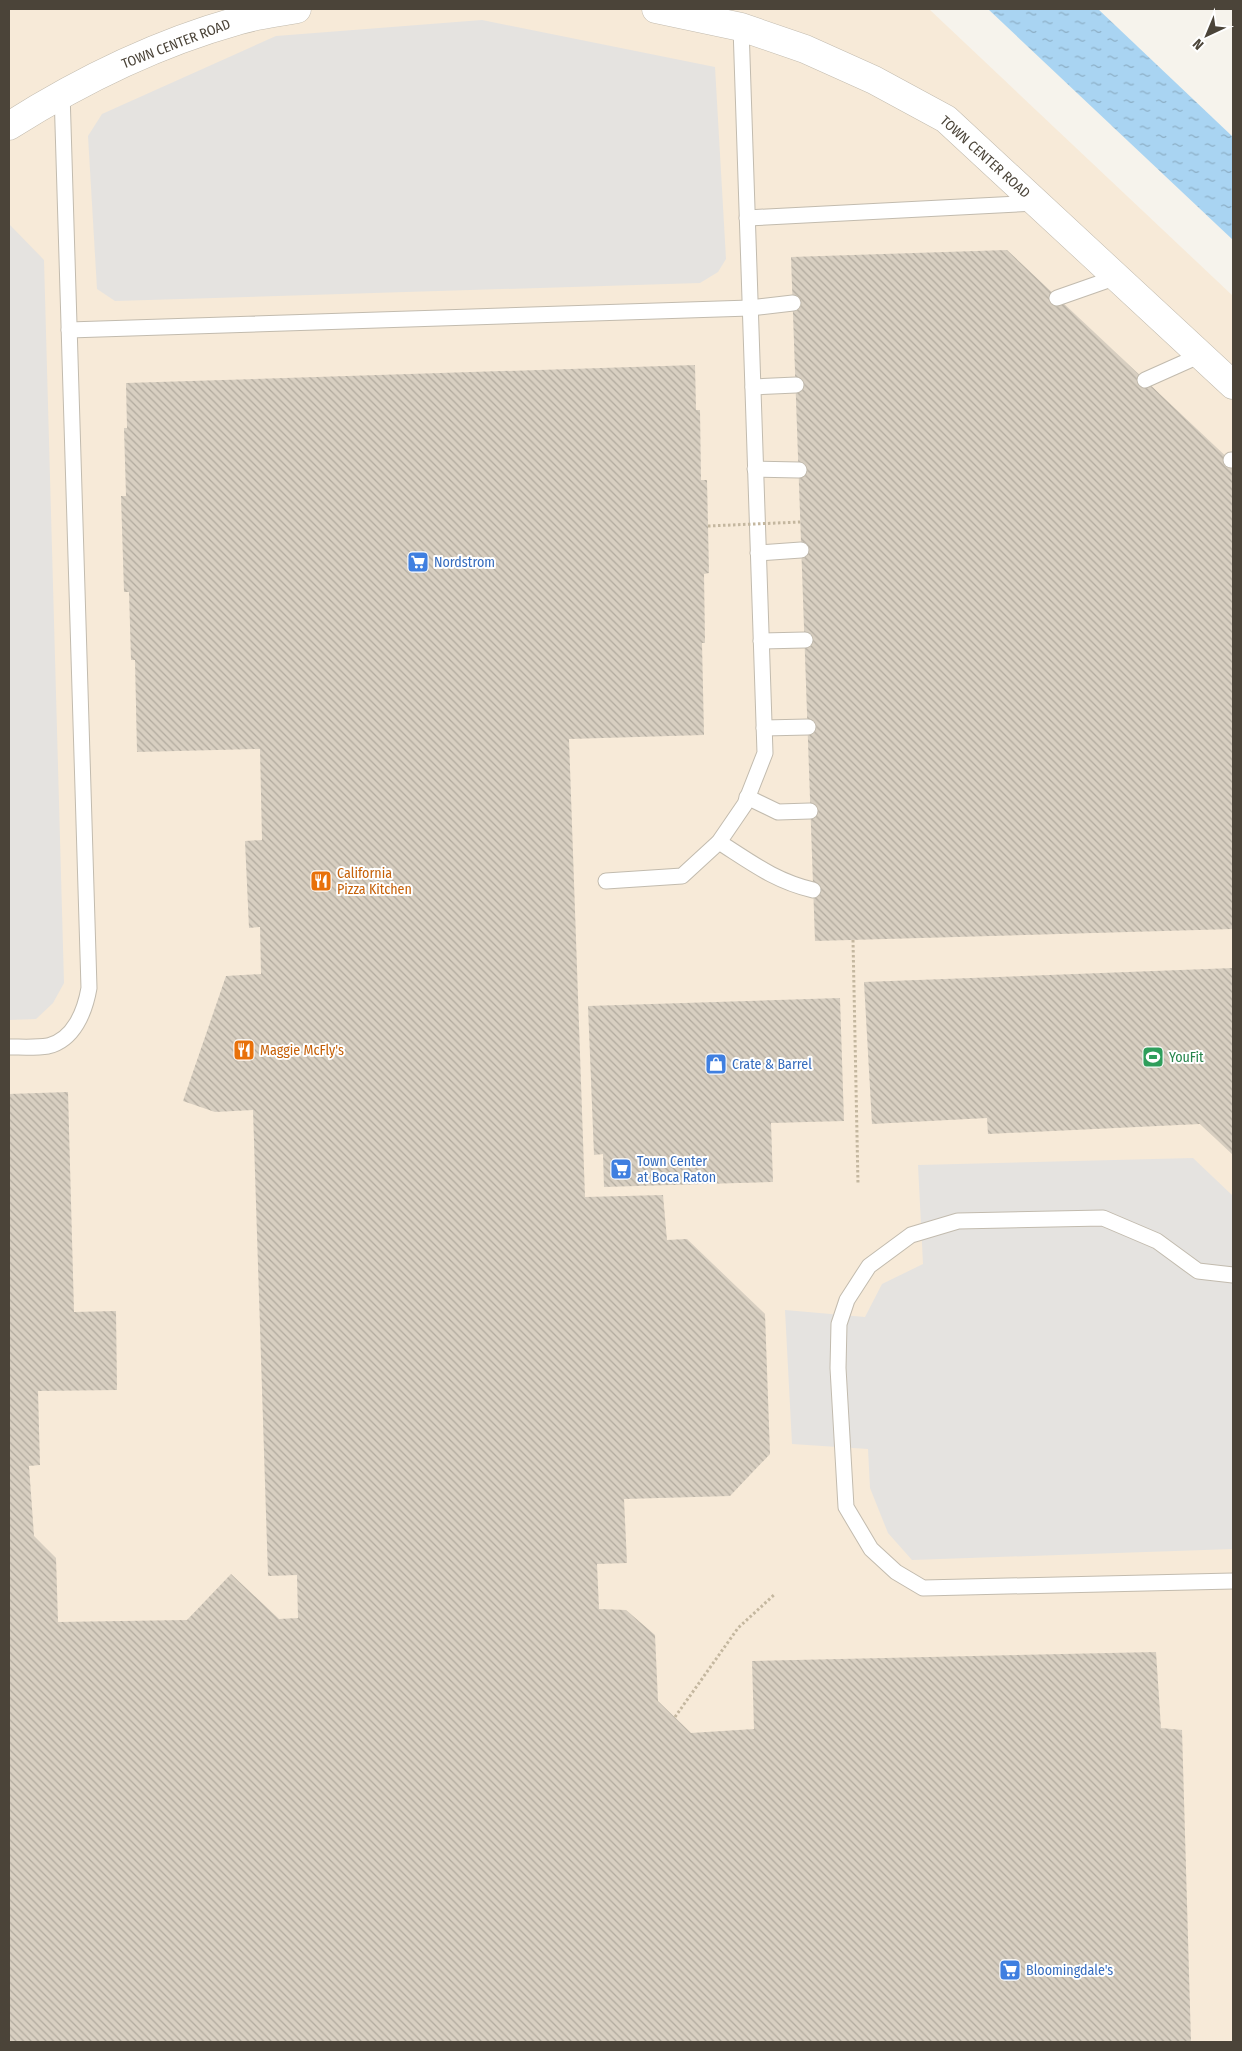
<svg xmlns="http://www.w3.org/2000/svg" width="1242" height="2051" font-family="'Fira Sans Condensed',sans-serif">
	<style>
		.commercial { fill: #f7ead8 }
		.parking { fill: #e5e3e0 }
		.water { fill: url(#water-ripples) }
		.building { fill: url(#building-back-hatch) }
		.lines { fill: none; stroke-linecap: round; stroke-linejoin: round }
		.service-casing { stroke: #c2bbae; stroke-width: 17 }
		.minor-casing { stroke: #c2bbae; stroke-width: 29 }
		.path { stroke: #c4b79f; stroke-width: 3; stroke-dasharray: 2.5 2.5; stroke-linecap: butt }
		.service { stroke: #fff; stroke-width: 15 }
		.minor { stroke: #fff; stroke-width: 28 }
		.path-bridge { stroke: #c4b79f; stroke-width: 3; stroke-dasharray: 2.5 2.5; stroke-linecap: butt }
		.labels { text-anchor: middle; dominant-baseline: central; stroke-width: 4; stroke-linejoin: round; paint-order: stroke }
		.street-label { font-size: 14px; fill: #4b4439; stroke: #fff }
		.shop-label { font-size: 14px; fill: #366cbe; stroke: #fff; text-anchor: start }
		.food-label { font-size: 14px; fill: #c56008; stroke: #fff; text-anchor: start }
		.leisure-label { font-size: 14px; fill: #27864d; stroke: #fff; text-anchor: start }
	</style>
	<defs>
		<pattern id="water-ripples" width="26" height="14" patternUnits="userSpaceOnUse" patternTransform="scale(1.25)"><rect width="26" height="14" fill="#a9d4f2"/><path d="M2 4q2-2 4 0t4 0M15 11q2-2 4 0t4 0" fill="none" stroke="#8caec5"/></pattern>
		<pattern id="building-back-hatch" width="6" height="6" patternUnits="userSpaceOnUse" patternTransform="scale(1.25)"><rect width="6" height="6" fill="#d8cfc1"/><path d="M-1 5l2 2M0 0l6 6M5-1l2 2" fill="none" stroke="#b1aa9e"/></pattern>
	</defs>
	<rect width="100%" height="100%" fill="#f6f3ec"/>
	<!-- commercial -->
	<path class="commercial" d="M11 9H929L1233 296V2042H9V11Z"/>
	<!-- parking -->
	<g class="parking">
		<path d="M482 20 715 67 726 259 718 272 700 283 115 301 97 289 88 136 102 114 276 36Z"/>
		<path d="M9 224 44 260 64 983 53 1003 36 1019 9 1020Z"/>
		<path d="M1193 1158 1233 1196V1549L912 1560 888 1533 870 1488 868 1449 792 1444 785 1310 865 1317 882 1284 923 1264 918 1165Z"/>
	</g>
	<!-- water -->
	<path class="water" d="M988 9H1098L1233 137V240Z"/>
	<!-- building -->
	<g class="building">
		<path d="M1007 250 1233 463V929L815 941 791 257Z"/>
		<path d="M695 365 696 410H700L701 480H707L709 573 704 574 705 643H702L704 735 569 739 585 1197 663 1195 667 1240 687 1239 765 1314 770 1454 730 1496 624 1499 627 1563 597 1564 599 1609 626 1610 655 1635 658 1701 691 1733 754 1729 752 1661 1156 1652 1161 1728 1182 1730 1191 2042H9V1094L68 1092 74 1312 116 1311 117 1390 38 1391 40 1465 29 1466 34 1536 56 1558 58 1622 187 1620 231 1574 279 1619 298 1618 297 1575 268 1576 253 1110 215 1112 183 1101 226 976 261 974 260 927 249 928 245 841 262 840 260 749 137 752 135 660H131L129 592H124L121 496H126L124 428H127L126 383Z"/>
		<path d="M1233 968V1155L1200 1124 988 1134 987 1118 872 1124 864 982Z"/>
		<path d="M840 998 844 1121 771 1123 773 1182 604 1187 603 1154 594 1155 588 1006Z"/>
	</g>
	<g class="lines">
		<!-- service casing -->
		<g class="service-casing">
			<g id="service">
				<path d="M747 218 1036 203"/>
				<path d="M1057 298 1117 277"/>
				<path d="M69 330 750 308 793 303"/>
				<path d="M1145 380 1201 355"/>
				<path d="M753 387 796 385"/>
				<path d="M1231 460H1233"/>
				<path d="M755 469 799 470"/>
				<path d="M758 553 801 550"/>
				<path d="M761 641 805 640"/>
				<path d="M764 728 808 727"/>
				<path d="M747 797 778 812 810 811"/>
				<path d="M719 842C752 863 775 881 813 890"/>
				<path d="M606 881 682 876 719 842 745 804 765 753 741 27"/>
				<path d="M9 1047C21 1047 36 1048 48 1046 74 1040 85 1011 89 988L62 92"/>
				<path d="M1233 1275 1198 1271 1157 1241 1103 1218 958 1221 911 1235 869 1266 847 1300 839 1324 838 1368 846 1507 871 1549 896 1572 923 1588 1233 1581"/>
			</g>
		</g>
		<!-- minor casing -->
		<g class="minor-casing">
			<g id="minor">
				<path d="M656 9 741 27 805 49 874 80 946 119 1233 385"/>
				<path d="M9 126C80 81 155 44 237 21 256 15 277 13 297 9"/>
			</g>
		</g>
		<!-- path -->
		<g class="path">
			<path d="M853 940 858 1184"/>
			<path d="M675 1717 738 1628 775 1594"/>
		</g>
		<!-- service -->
		<use href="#service" class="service"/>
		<!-- minor -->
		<use href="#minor" class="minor"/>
		<!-- path-bridge -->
		<path class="path-bridge" d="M708 526 800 522"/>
	</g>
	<!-- icons -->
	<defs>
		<g id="supermarket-square" transform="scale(1.125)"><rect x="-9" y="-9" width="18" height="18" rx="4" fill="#3f7fe0" stroke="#fff"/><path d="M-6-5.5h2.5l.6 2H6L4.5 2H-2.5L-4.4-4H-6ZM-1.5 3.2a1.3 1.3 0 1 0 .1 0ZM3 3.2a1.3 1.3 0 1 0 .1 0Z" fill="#fff"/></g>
		<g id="restaurant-square" transform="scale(1.125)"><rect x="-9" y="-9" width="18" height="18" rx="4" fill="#e8710a" stroke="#fff"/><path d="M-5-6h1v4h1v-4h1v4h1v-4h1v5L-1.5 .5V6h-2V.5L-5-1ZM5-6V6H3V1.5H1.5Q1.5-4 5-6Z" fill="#fff"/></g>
		<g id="stadium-square" transform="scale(1.125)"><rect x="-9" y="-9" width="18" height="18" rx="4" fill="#2e9e5b" stroke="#fff"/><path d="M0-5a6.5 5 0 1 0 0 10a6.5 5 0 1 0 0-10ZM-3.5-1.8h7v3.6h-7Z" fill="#fff"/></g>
		<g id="shop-square" transform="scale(1.125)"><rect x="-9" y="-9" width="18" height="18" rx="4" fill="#3f7fe0" stroke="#fff"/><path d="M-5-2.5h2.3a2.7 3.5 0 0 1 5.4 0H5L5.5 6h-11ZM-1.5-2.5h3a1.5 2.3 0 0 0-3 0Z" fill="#fff"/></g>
	</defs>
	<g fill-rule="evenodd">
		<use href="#supermarket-square" x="418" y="562"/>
		<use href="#restaurant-square" x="321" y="881"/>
		<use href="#restaurant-square" x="244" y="1050"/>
		<use href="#stadium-square" x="1153" y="1057"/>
		<use href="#shop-square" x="716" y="1064"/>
		<use href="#supermarket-square" x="621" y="1169"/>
		<use href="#supermarket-square" x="1010" y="1970"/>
	</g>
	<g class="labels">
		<!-- street labels -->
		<g class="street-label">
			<text transform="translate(176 44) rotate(-21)">TOWN CENTER ROAD</text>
			<text transform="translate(985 157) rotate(42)">TOWN CENTER ROAD</text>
		</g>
		<!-- shop labels -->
		<g class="shop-label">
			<text x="434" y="562">Nordstrom</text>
			<text x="732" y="1064">Crate &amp; Barrel</text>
			<text x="637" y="1161">Town Center<tspan x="637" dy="16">at Boca Raton</tspan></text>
			<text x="1026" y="1970">Bloomingdale's</text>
		</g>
		<!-- food labels -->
		<g class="food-label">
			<text x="337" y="873">California<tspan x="337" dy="16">Pizza Kitchen</tspan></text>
			<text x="260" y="1050">Maggie McFly's</text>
		</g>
		<!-- leisure labels -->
		<g class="leisure-label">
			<text x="1169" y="1057">YouFit</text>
		</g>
	</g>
	<!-- border -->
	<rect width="1242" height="2051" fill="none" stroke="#4b4439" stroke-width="20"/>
	<!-- north arrow -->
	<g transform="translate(1207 35) rotate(224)" stroke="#ffffff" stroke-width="4" paint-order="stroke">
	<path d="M0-4L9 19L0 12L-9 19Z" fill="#4b4439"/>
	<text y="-8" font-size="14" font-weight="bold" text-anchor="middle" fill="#4b4439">N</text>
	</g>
</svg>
